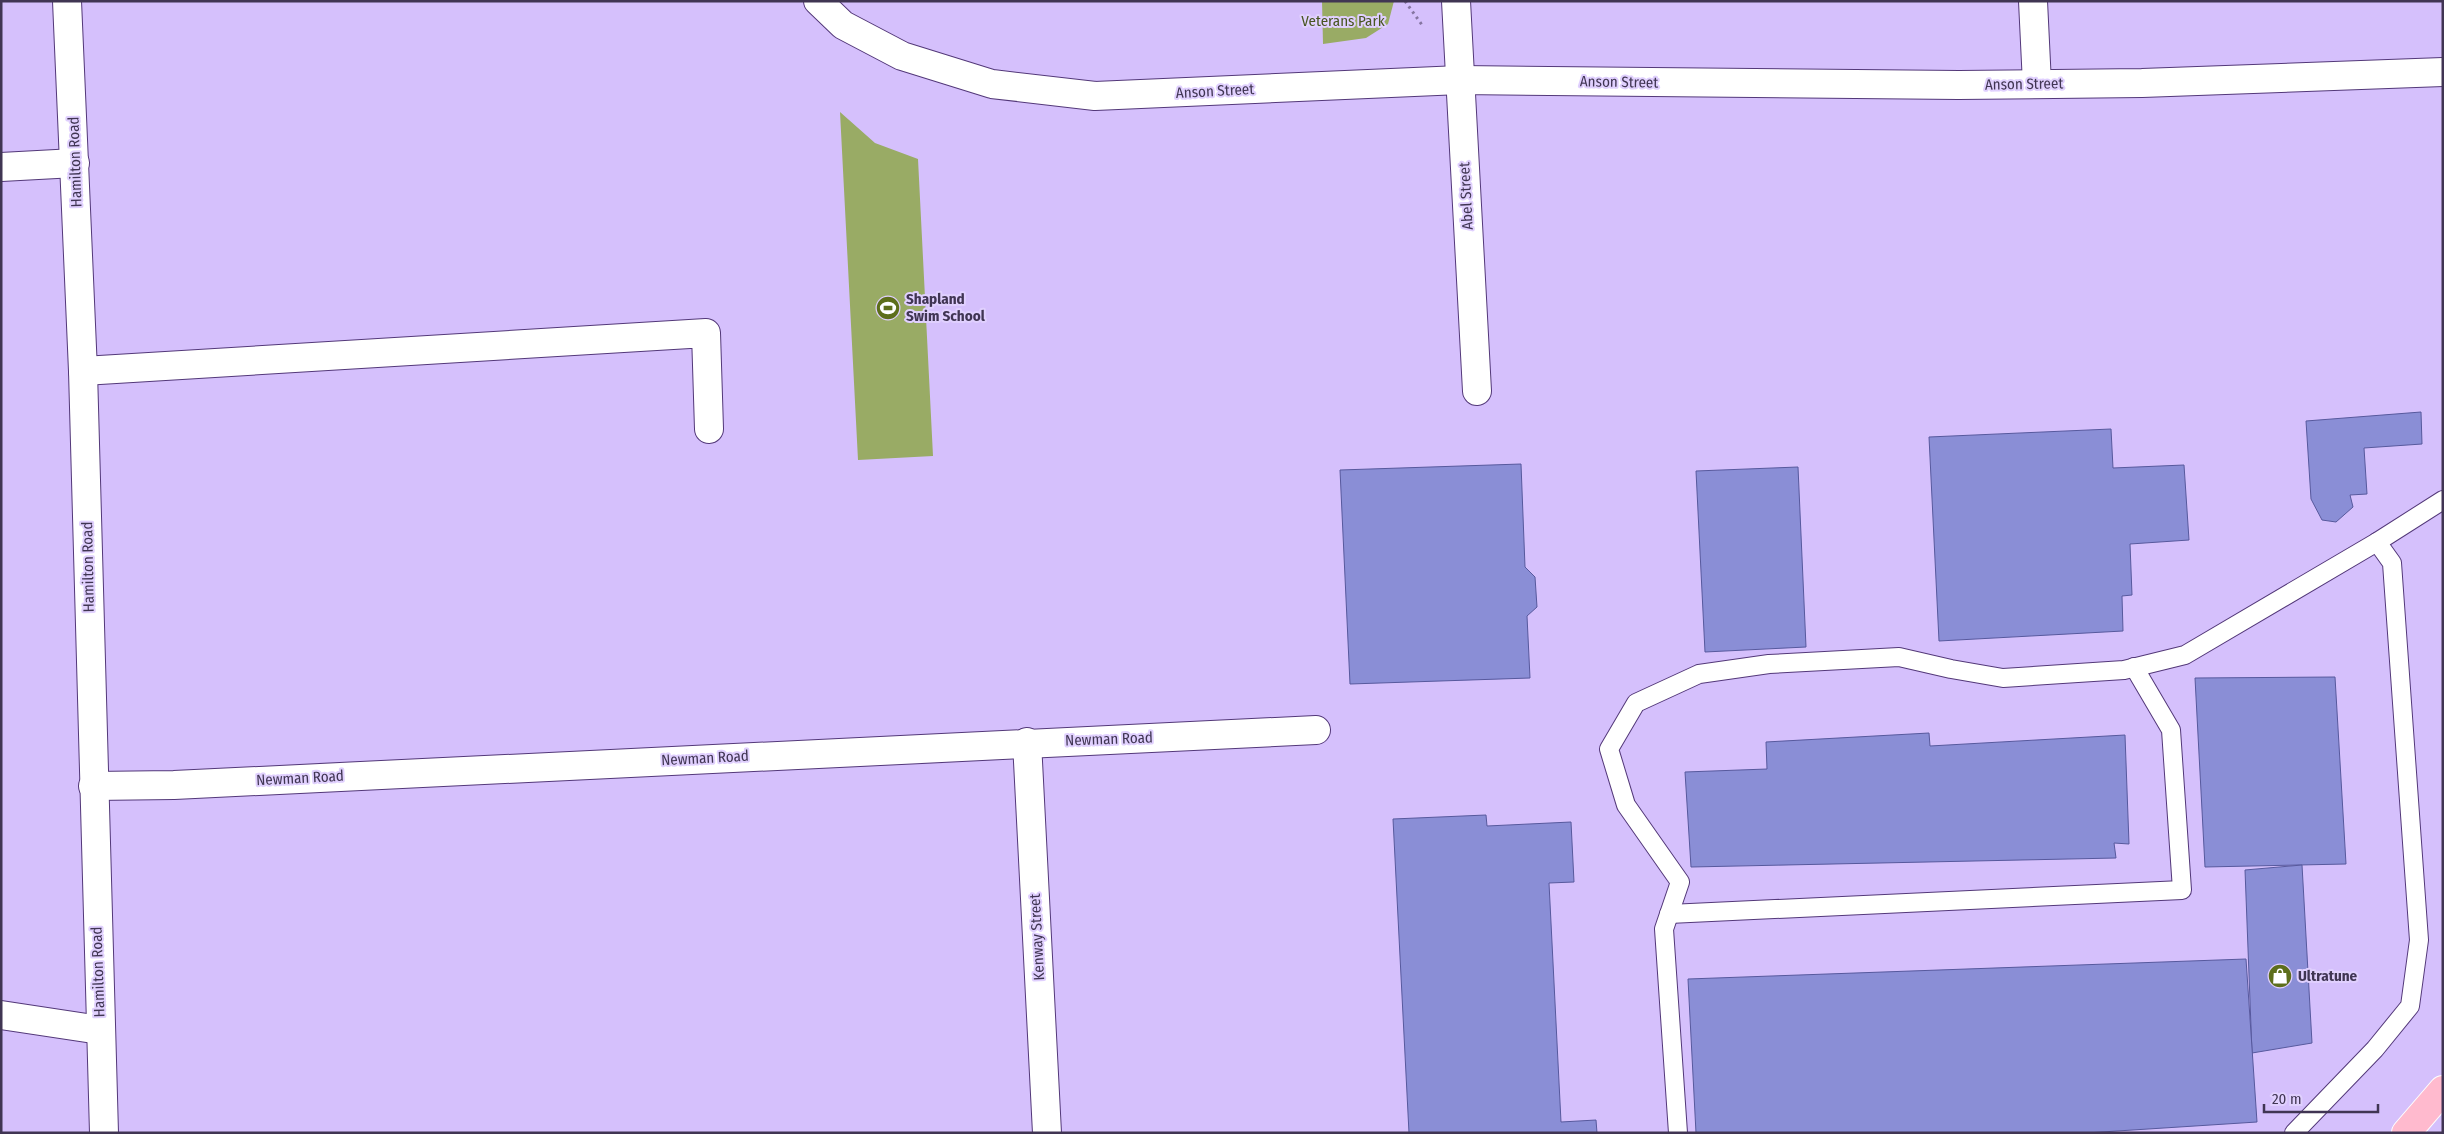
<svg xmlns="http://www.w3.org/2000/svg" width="2444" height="1134" font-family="'Fira Sans Condensed',sans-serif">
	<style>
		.green { fill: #99ab65 }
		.building { fill: #8a8ed6; stroke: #57599d }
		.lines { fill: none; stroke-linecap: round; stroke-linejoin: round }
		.service-casing { stroke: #533879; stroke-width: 20 }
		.minor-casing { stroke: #533879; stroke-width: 30 }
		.tertiary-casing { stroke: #533879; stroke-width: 30 }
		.trunk-casing { stroke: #fff; stroke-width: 30 }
		.path { stroke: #8575a1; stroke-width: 3; stroke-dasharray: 2.5 4; stroke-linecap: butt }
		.service { stroke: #fff; stroke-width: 18 }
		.minor { stroke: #fff; stroke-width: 28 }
		.tertiary { stroke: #fff; stroke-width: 28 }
		.trunk { stroke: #ffbace; stroke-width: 28 }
		.labels { text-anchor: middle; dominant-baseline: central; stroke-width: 4; stroke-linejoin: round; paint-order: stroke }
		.park-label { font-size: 15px; fill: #495622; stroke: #e0d0fe }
		.street-label { font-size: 15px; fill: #403553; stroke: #e0d0fe }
		.poi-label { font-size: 15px; font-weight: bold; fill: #403553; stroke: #e0d0fe; text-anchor: start }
	</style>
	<rect width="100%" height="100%" fill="#d5c0fc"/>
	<!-- green -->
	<g class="green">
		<path d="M1322 1H1394L1388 24 1366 38 1323 44Z"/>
		<path d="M840 112 875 143 918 159 933 456 858 460Z"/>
	</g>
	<!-- building -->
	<g class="building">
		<path d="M2421 412 2422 444 2364 448 2367 494 2350 495 2353 507 2336 522 2322 520 2311 499 2306 421Z"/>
		<path d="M2111 429 2113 468 2184 465 2189 540 2130 544 2132 595 2122 596 2123 631 1939 641 1929 437Z"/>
		<path d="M1521 464 1525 567 1535 577 1537 607 1527 616 1530 678 1350 684 1340 470Z"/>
		<path d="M1798 467 1806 647 1705 652 1696 471Z"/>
		<path d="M2335 677 2346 864 2205 867 2195 678Z"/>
		<path d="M1929 733 1930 746 2125 735 2129 844 2114 843 2116 858 1691 867 1685 772 1767 769 1766 742Z"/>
		<path d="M1486 815 1487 826 1571 822 1574 882 1549 883 1561 1122 1596 1120 1597 1133H1409L1393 819Z"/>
		<path d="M2302 865 2312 1043 2252 1053 2245 870Z"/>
		<path d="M2246 959 2257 1122 2086 1133H1696L1688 979Z"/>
	</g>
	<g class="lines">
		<!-- service casing -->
		<g class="service-casing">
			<g id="service">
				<path d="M1669 914 2182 890 2171 730 2134 667"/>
				<path d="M1678 1133 1664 929 1680 882 1626 805 1609 749 1636 703 1699 674 1769 664 1899 657 1951 669 2003 678 2124 670 2185 655 2377 542 2443 500"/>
				<path d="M2294 1133 2375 1049 2410 1006 2419 940 2392 563 2377 542"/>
			</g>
		</g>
		<!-- minor casing -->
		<g class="minor-casing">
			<g id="minor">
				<path d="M818 1 843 25 902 56 992 84 1095 96 1460 80 1959 85 2142 83 2443 72"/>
				<path d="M1456 1 1477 391"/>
				<path d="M2033 1 2037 84"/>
				<path d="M1 167 75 163"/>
				<path d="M83 371 706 333 709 429"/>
				<path d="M1027 742 1047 1133"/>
				<path d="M93 786 174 785 1316 730"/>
				<path d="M1 1015 100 1030"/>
			</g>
		</g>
		<!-- tertiary casing -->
		<g class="tertiary-casing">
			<path id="tertiary" d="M67 1 83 371 104 1133"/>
		</g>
		<!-- trunk casing -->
		<g class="trunk-casing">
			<path id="trunk" d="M2406 1133 2443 1090"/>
		</g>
		<!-- path -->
		<path class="path" d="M1405 1 1422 25"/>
		<!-- service -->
		<use href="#service" class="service"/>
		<!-- minor -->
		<use href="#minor" class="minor"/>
		<!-- tertiary -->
		<use href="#tertiary" class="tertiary"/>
		<!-- trunk -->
		<use href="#trunk" class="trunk"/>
	</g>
	<!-- icons -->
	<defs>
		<g id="stadium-disc" transform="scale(1.25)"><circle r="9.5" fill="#5d6e1b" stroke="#e0d0fe"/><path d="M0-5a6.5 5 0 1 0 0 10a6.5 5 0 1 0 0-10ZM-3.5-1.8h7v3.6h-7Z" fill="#fff"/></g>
		<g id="shop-disc" transform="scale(1.25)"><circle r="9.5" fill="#5d6e1b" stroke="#e0d0fe"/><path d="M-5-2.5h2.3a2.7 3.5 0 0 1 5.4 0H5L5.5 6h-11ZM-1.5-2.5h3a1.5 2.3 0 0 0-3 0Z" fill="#fff"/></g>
	</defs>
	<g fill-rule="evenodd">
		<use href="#stadium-disc" x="888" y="308"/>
		<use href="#shop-disc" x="2280" y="976"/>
	</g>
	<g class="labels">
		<!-- park labels -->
		<g class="park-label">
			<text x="1343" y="21">Veterans Park</text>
		</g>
		<!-- street labels -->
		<g class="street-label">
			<text transform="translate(1619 82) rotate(1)">Anson Street</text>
			<text transform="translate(2024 84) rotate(-1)">Anson Street</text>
			<text transform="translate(1215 91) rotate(-3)">Anson Street</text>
			<text transform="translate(75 162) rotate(-92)">Hamilton Road</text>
			<text transform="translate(1466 196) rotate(-93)">Abel Street</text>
			<text transform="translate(88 567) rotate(-91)">Hamilton Road</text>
			<text transform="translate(1109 739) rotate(-2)">Newman Road</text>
			<text transform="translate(705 758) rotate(-3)">Newman Road</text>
			<text transform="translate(300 778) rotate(-3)">Newman Road</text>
			<text transform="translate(1037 937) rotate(-93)">Kenway Street</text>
			<text transform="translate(98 972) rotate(-92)">Hamilton Road</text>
		</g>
		<!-- poi labels -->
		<g class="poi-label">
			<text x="906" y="299">Shapland<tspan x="906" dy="17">Swim School</tspan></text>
			<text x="2298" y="976">Ultratune</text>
		</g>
	</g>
	<!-- border -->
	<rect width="2444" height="1134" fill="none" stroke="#403553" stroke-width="5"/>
	<!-- scale -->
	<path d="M2264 1104v8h114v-8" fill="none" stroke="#403553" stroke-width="2.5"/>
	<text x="2272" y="1104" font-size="15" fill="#403553" stroke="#e0d0fe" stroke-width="4" paint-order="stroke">20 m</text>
</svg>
